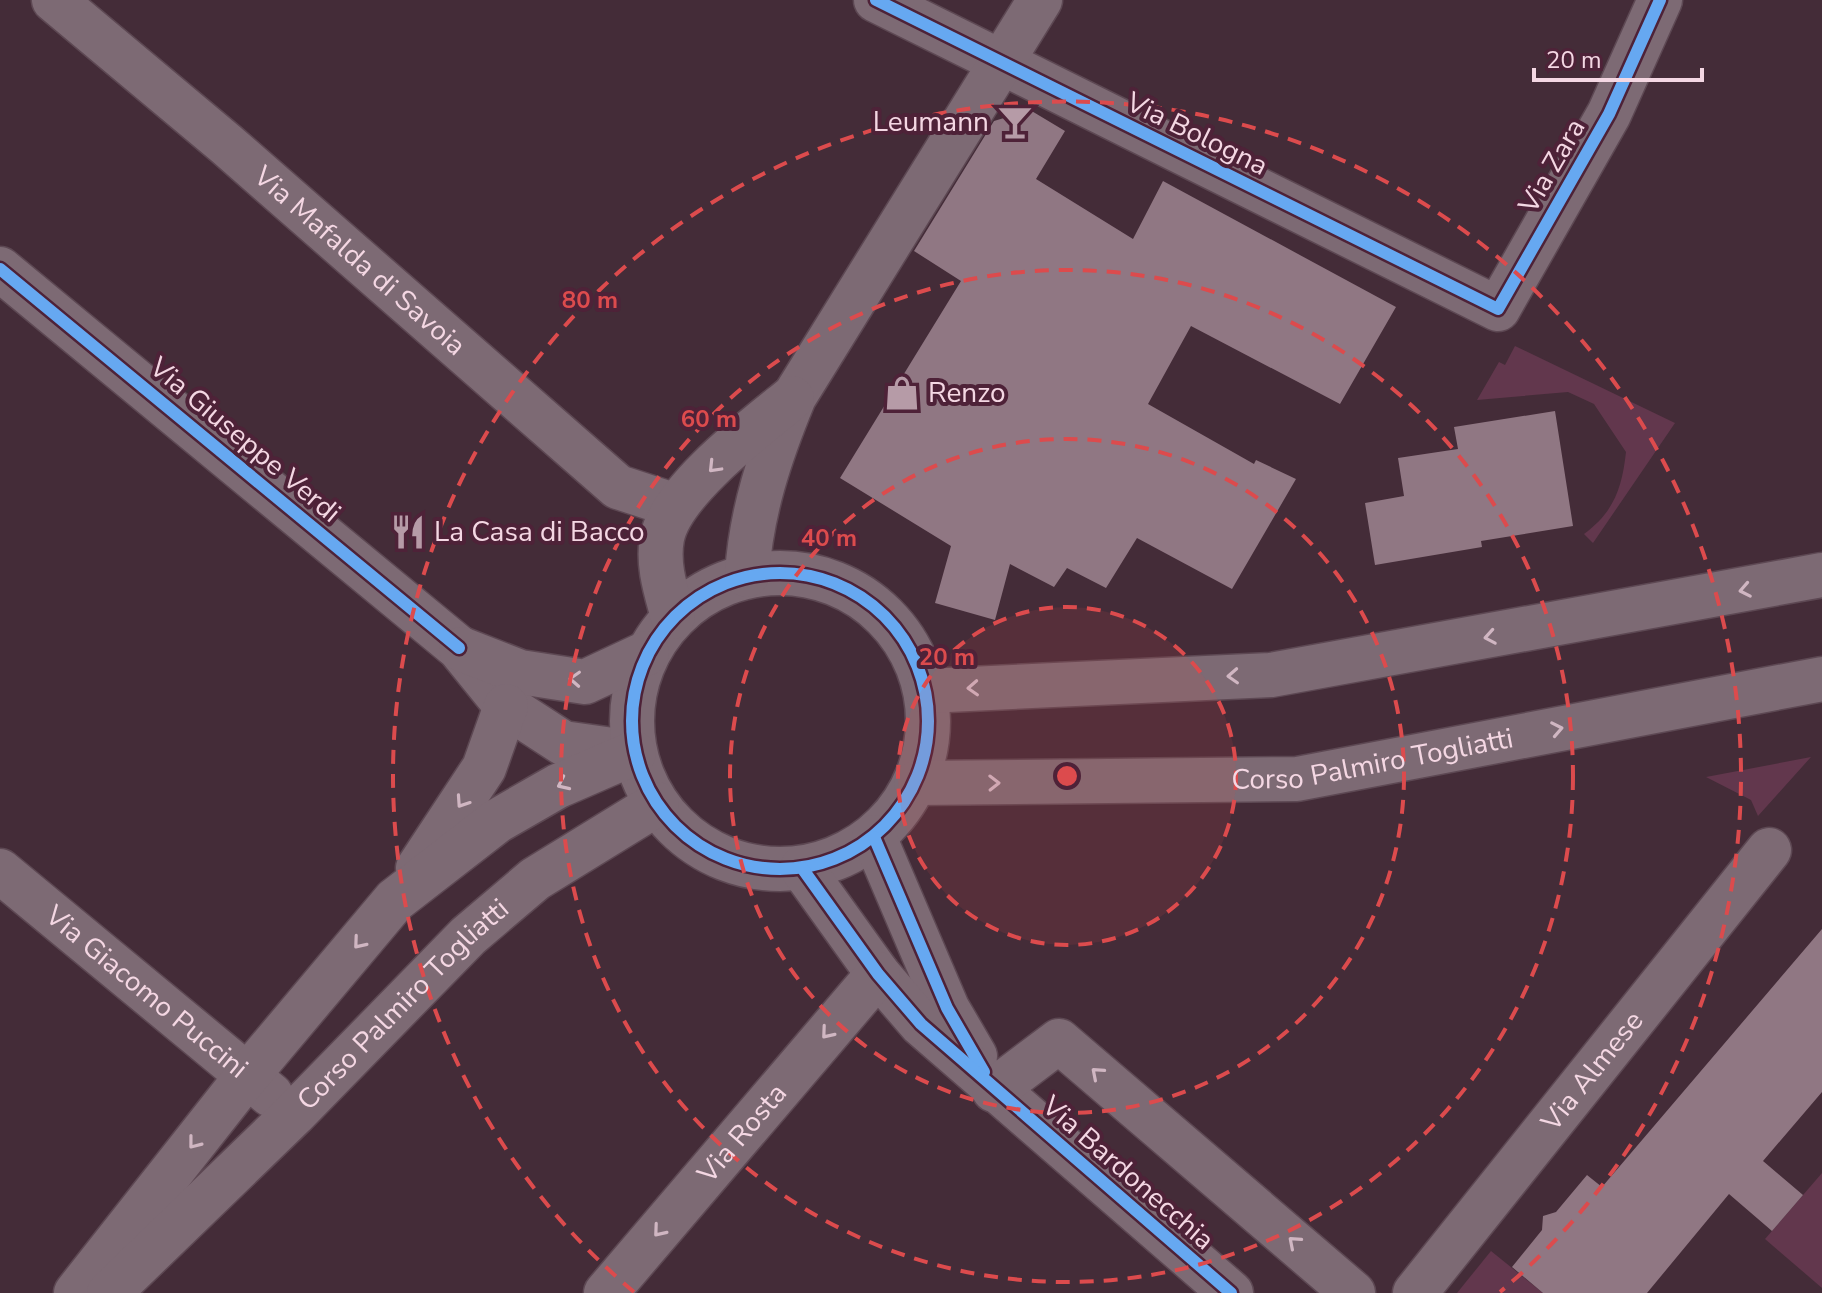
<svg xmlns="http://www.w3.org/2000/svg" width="1822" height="1293" font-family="'Nunito Sans',sans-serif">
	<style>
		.green { fill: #62374d }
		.building { fill: #907783 }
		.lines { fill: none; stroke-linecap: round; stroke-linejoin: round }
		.minor-casing { stroke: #5d4853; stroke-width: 47 }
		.minor { stroke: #7d6a74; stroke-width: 44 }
		.cycleway-casing { stroke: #4e2238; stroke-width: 17 }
		.cycleway { stroke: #66a8f1; stroke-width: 12 }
		.oneway { stroke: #d0b6c2 }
		.ring { fill: none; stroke: #dc4b4d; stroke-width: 4; stroke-dasharray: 14 10 }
		.labels { text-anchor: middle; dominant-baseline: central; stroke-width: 8; stroke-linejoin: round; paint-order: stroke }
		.poi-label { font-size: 28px; fill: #f4d7e3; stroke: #4e2238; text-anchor: start }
		.street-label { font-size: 28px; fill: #f4d7e3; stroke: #4e2238 }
		.centre { fill: #dc4b4d; stroke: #4e2238; stroke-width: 4 }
		.ring-label { font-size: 24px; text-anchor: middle; font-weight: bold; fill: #dc4b4d; stroke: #4e2238; stroke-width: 8; stroke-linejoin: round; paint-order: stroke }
	</style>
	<rect width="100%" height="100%" fill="#442c38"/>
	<!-- green -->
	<g class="green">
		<path d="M1515 346 1675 423 1593 543 1584 534C1614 512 1622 488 1626 452L1594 404 1568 392 1477 400 1499 362 1505 365Z"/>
		<path d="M1811 757 1758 816 1751 800 1706 777Z"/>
		<path d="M1822 1173V1288L1765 1239Z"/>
		<path d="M1491 1251 1543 1293H1457Z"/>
	</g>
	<!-- building -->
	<g class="building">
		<path d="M1030 110 1065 131 1036 179 1133 239 1163 181 1396 307 1340 404 1191 326 1148 404 1254 464 1256 460 1296 479 1232 589 1137 538 1106 588 1067 568 1054 587 1010 564 995 620 935 603 951 546 840 478 961 281 914 251 994 121Z"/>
		<path d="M1555 411 1573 526 1481 541 1482 547 1375 565 1365 503 1404 496 1398 458 1458 449 1454 427Z"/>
		<path d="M1822 929V1092L1763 1161 1803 1195 1772 1231 1729 1194 1647 1293H1543L1512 1267 1542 1230 1543 1216 1556 1212 1587 1175 1602 1187Z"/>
	</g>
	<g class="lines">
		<!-- minor casing -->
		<g class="minor-casing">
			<g id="minor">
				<path id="s1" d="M54 0 226 144 618 487 676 506"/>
				<path d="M876 0 1498 309 1609 114 1660 0"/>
				<path d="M0 269 459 648 506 706 563 743 634 753"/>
				<circle cx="780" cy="721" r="148"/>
				<path d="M747 575C751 512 770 455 794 397L1040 0"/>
				<path d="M673 617C666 591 657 565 662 538 671 491 755 428 792 398"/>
				<path d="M461 649 520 672 585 682 647 653"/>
				<path d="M926 691 1271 675 1822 575"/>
				<path id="s2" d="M916 783 1297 779 1822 679"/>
				<path d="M874 837 947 1008 975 1056"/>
				<path d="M418 868 484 768 506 706"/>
				<path d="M802 868 878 974 921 1024 1231 1293"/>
				<path id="s3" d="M0 871 271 1095"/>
				<path d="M994 1090 1059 1041 1353 1293"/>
				<path d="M76 1293 247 1076 395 900 497 821 558 786 634 753"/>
				<path id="s4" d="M109 1293 294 1114 468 936 535 879 657 804"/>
				<path id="s5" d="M606 1293 878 974"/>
				<path id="s6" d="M1415 1293 1769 850"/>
			</g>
		</g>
		<!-- minor -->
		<use href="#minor" class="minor"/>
		<!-- cycleway casing -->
		<g class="cycleway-casing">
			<g id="cycleway">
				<path d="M876 0 1498 309 1609 114 1660 0"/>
				<path d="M0 269 459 648"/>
				<circle cx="780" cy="721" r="148"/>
				<path d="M874 837 947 1008 984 1072"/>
				<path d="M802 868 878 974 921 1024 1231 1293"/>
			</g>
		</g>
		<!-- cycleway -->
		<use href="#cycleway" class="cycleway"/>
	</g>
	<!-- one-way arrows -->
	<defs><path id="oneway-chevron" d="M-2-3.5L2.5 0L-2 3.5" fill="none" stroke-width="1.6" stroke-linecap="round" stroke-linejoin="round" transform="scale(2)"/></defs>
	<g class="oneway">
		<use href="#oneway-chevron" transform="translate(714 467) rotate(134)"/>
		<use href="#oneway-chevron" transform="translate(1745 590) rotate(169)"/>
		<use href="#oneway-chevron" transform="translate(1490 637) rotate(170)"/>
		<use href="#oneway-chevron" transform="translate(1233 676) rotate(177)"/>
		<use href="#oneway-chevron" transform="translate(575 679) rotate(-177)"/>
		<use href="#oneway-chevron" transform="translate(973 688) rotate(177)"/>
		<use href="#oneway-chevron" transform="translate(1557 729) rotate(-11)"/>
		<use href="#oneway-chevron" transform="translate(994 783) rotate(-1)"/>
		<use href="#oneway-chevron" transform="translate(563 784) rotate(155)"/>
		<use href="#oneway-chevron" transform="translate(462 802) rotate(124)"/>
		<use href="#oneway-chevron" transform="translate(359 943) rotate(130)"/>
		<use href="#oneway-chevron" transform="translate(827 1033) rotate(130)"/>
		<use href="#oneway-chevron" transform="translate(1097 1073) rotate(-139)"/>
		<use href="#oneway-chevron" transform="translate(194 1143) rotate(128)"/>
		<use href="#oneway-chevron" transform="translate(659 1231) rotate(130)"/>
		<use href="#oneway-chevron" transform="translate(1294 1242) rotate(-139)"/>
	</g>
	<!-- distance rings -->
	<circle cx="1067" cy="776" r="169" fill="#dc4b4d" fill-opacity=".12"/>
	<g class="ring">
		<circle cx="1067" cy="776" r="169"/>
		<circle cx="1067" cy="776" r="337"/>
		<circle cx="1067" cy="776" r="506"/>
		<path d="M634 1292A674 674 0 1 1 1500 1292"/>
	</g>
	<!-- icons -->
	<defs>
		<g id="bar-bare" transform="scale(2.76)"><path d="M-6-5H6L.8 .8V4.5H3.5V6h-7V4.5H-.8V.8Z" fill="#b69ba7" stroke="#4e2238" stroke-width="2.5" paint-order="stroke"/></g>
		<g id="shop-bare" transform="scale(2.76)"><path d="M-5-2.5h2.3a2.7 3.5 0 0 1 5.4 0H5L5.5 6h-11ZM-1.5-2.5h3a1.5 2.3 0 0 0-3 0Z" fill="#b69ba7" stroke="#4e2238" stroke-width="2.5" paint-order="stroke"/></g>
		<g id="restaurant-bare" transform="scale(2.76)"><path d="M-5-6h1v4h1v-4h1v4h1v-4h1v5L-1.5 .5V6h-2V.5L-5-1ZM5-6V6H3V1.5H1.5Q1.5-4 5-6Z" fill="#b69ba7" stroke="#4e2238" stroke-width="2.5" paint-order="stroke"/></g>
	</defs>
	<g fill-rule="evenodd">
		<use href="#bar-bare" x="1015" y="122"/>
		<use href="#shop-bare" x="902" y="393"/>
		<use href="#restaurant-bare" x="408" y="532"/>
	</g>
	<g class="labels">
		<!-- poi labels -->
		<g class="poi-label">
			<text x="989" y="122" text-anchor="end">Leumann</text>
			<text x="928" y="393">Renzo</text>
			<text x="434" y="532">La Casa di Bacco</text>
		</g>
		<!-- street labels -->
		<g class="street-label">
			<text transform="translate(1197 134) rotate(26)">Via Bologna</text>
			<text transform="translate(1552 166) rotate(-60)">Via Zara</text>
			<text stroke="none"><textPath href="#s1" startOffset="402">Via Mafalda di Savoia</textPath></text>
			<text transform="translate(245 440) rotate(40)">Via Giuseppe Verdi</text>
			<text stroke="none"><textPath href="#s2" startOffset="458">Corso Palmiro Togliatti</textPath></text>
			<text stroke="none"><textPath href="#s3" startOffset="190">Via Giacomo Puccini</textPath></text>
			<text stroke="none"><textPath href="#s4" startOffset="412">Corso Palmiro Togliatti</textPath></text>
			<text stroke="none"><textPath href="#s6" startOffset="284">Via Almese</textPath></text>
			<text stroke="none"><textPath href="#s5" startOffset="210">Via Rosta</textPath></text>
			<text transform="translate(1128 1173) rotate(41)">Via Bardonecchia</text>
		</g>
	</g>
	<circle cx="1067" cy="776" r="12" class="centre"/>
	<g class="ring-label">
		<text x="590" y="308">80 m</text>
		<text x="709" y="427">60 m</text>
		<text x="829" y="546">40 m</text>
		<text x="947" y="665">20 m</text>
	</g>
	<!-- scale -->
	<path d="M1534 68v12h168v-12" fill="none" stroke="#f4d7e3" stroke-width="4"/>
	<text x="1546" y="68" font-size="24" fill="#f4d7e3" stroke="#4e2238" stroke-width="6" paint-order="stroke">20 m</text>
</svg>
